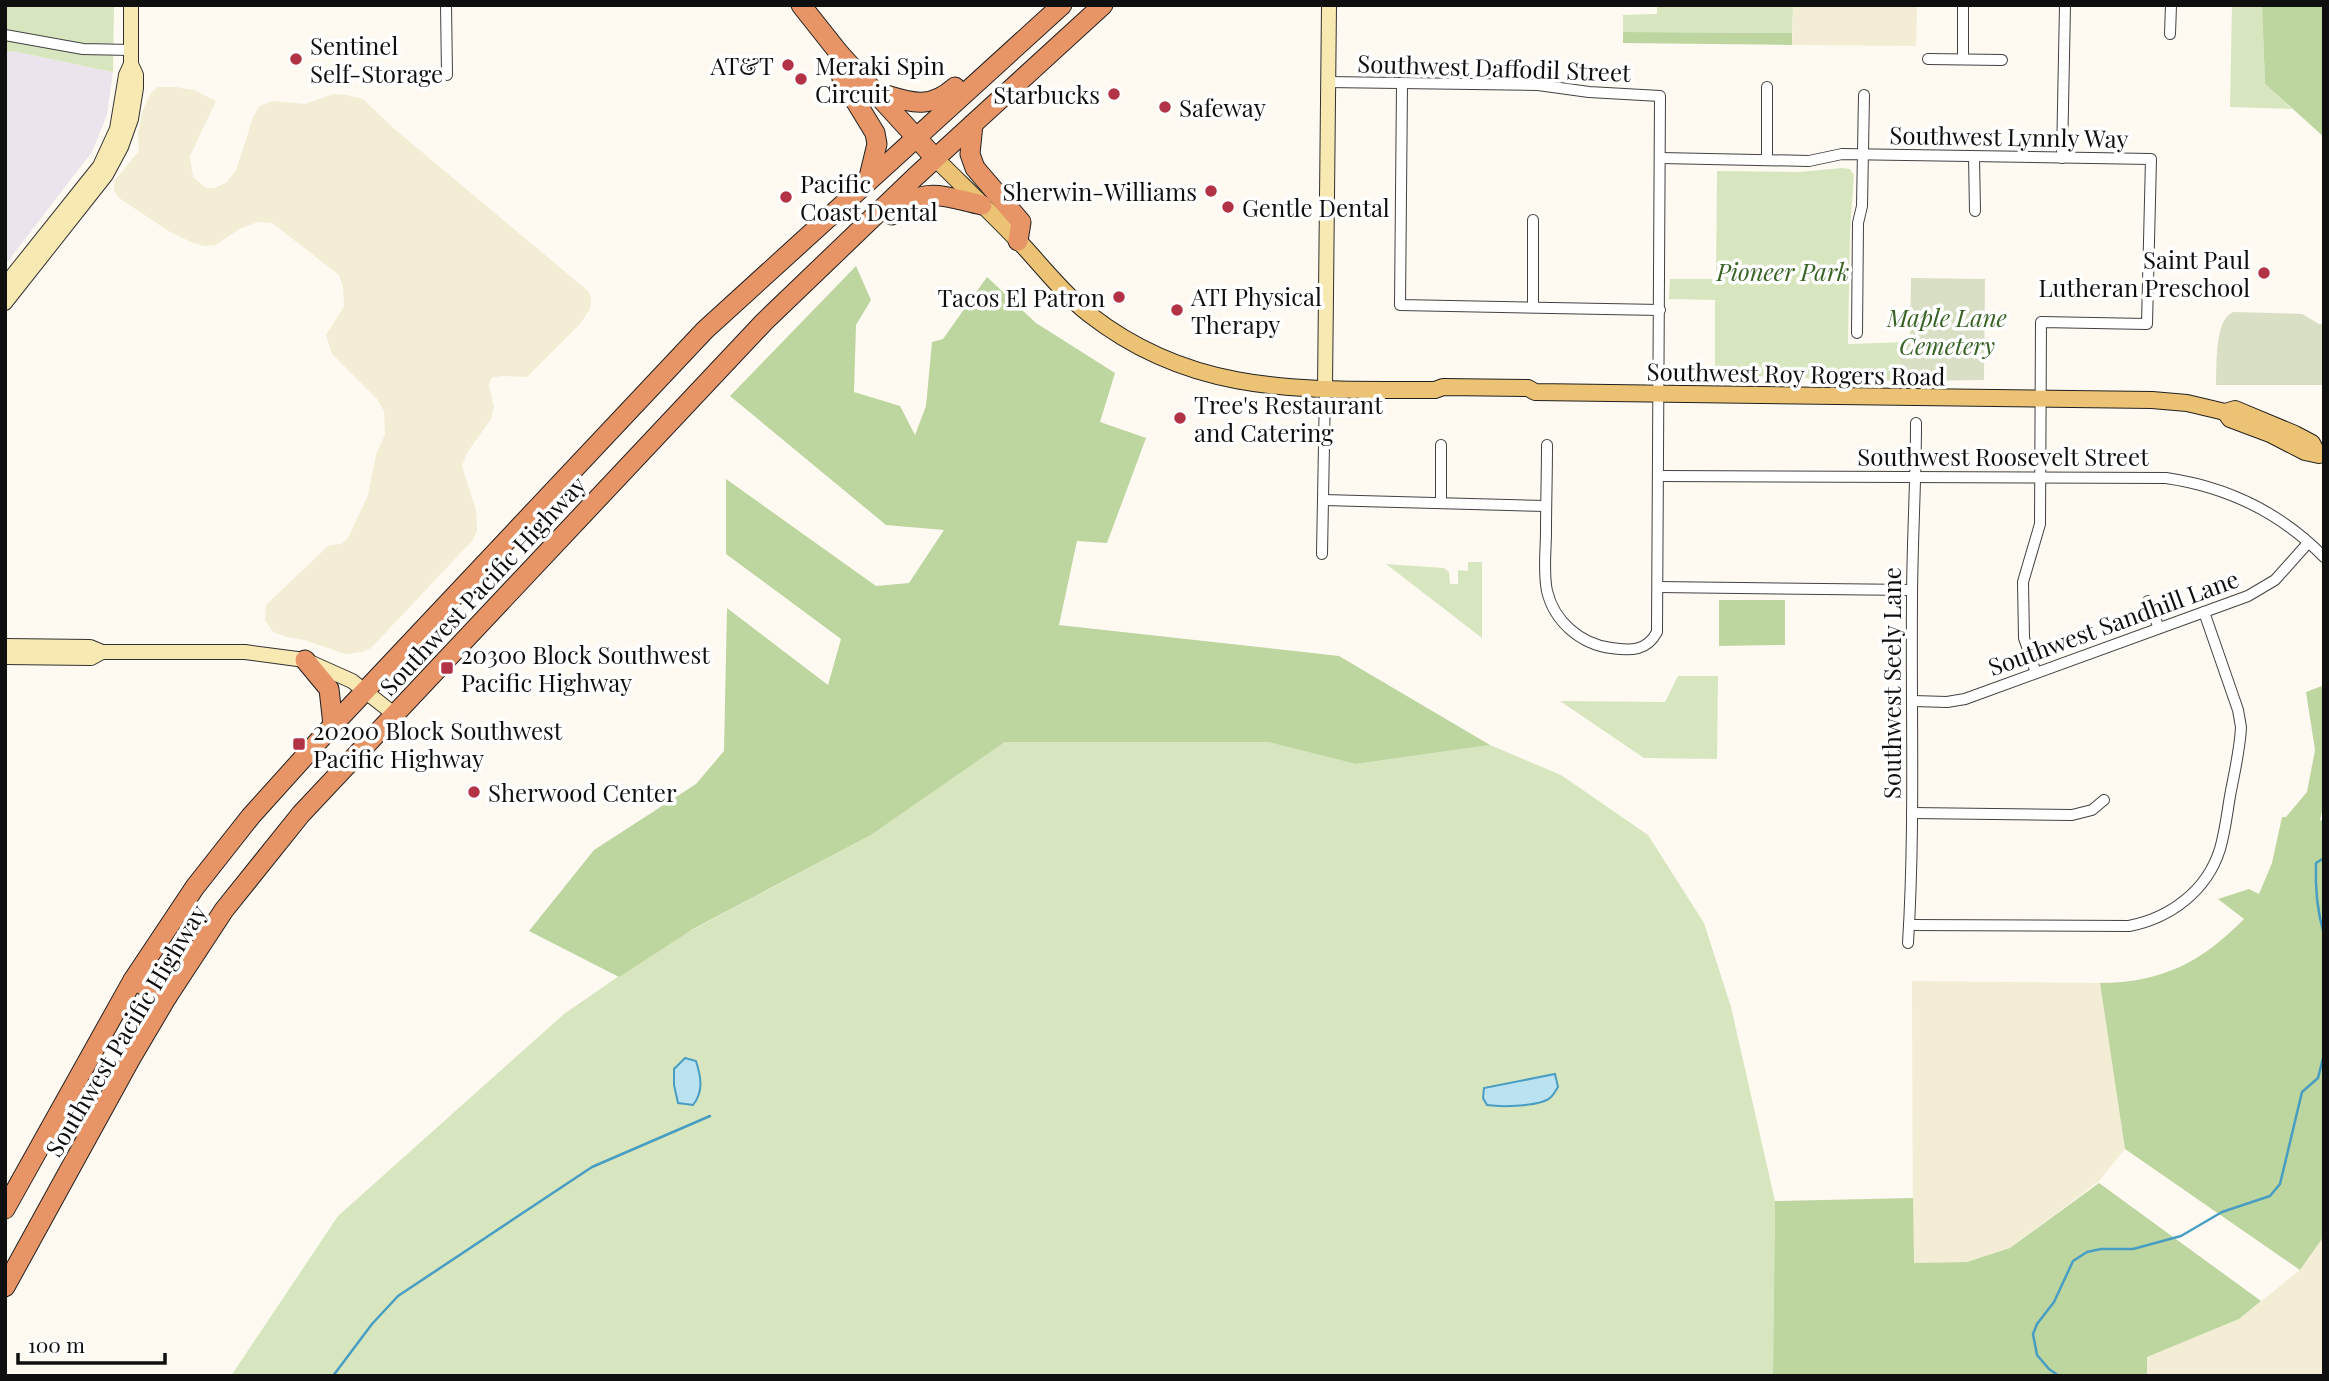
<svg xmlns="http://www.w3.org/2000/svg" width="2329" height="1381" font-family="'Playfair Display',serif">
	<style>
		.industrial { fill: #ebe4ed }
		.farmland { fill: #f2edd4 }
		.green { fill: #d7e6be }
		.forest { fill: #bdd59f }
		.cemetery { fill: #d9dfc4 }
		.water { fill: #bbe2f1; stroke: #489dc2; stroke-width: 2 }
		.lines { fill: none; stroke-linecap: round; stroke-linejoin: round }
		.stream { stroke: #489dc2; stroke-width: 2.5 }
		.street-casing { stroke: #424242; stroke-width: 12 }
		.secondary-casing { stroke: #313131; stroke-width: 16 }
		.primary-casing { stroke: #202020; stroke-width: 18 }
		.highway-casing { stroke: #202020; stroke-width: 21 }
		.street { stroke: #fff; stroke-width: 10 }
		.secondary { stroke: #f8e9b3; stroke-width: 14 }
		.primary { stroke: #ecc374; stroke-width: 16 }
		.highway { stroke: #e79567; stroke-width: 19 }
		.poi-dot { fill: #b33346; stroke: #fff; stroke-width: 2.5 }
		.labels { text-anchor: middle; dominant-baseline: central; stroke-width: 7; stroke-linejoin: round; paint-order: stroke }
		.poi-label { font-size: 24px; fill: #0f0f0f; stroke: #fff; text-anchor: start }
		.street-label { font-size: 24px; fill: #0f0f0f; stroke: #fff }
		.park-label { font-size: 24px; font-style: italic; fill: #376224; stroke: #fff }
	</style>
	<rect width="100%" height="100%" fill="#fefaf2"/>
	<!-- industrial -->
	<path class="industrial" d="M5 51 17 52 113 72 107 115 92 152 5 265Z"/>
	<!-- farmland -->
	<g class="farmland">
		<path d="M1793 5H1917L1916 46 1792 45Z"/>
		<path d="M158 87H175L194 90 216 101 190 156 193 177 206 188H215L227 182 236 170 254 115 260 106 273 101 305 104 334 94 347 95 363 99 391 126 588 291 591 298 590 309 580 324 527 377 504 376 494 377 490 380 489 386 494 407 491 419 467 453 462 466 476 510 477 531 472 541 371 648 362 652 345 654 304 640 287 637 273 632 265 620 266 605 329 545 341 544 348 538 368 495 376 455 385 434 384 411 377 399 332 354 326 335 344 306 343 287 339 275 272 223 258 222 239 229 216 245 204 246 191 242 170 232 119 198 114 190V181L139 151 138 133 142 112 151 93Z"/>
		<path d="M1912 981 2100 983 2125 1149 2098 1182 2010 1248 1967 1262 1913 1263Z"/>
		<path d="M2324 1236V1376H2147V1357L2239 1319 2300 1270Z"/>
	</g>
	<!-- green -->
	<g class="green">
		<path d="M5 5H114L113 72 17 52 5 51Z"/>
		<path d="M1657 5H1793L1792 33 1623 32V15L1657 14Z"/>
		<path d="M2232 5H2262L2265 84 2292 109 2230 107Z"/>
		<path d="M1842 168 1850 169 1854 175 1850 231 1848 344 1910 342 1898 354 1899 381 1715 375V300L1669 299 1670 279H1716L1717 171 1799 172Z"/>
		<path d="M1468 562H1482V638L1386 564 1444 568 1449 572 1450 584H1458V570L1468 571Z"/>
		<path d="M1678 676H1718L1717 759 1644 758 1560 701 1665 702Z"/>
		<path d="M1005 742H1268L1356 764 1490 745 1561 775 1648 835 1704 923 1731 1007 1775 1201 1773 1376H231L338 1216 564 1014 664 945 871 835Z"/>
	</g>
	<!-- forest -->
	<g class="forest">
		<path d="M2262 5H2324V137L2265 84Z"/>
		<path d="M1623 32 1792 33V45L1623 43Z"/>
		<path d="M856 266 871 300 856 325 854 392 900 406 915 435 926 406 932 342 943 339 987 277 1036 323 1115 373 1100 422 1146 438 1107 543 1077 541 1059 625 1339 656 1490 745 1356 764 1268 742H1005L871 835 693 929 619 977 529 931 594 850 696 784 724 751 727 608 828 685 841 639 726 554V479L876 586 909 583 944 530 886 525 730 396Z"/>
		<path d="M1719 600H1785V645L1719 646Z"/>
		<path d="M2322 686 2324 803 2320 820 2324 821V1236L2300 1270 2125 1149 2100 983C2161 983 2202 962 2244 919L2218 899 2249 889 2259 894 2272 863 2282 817H2286L2307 792 2315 750 2306 692Z"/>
		<path d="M2099 1183 2261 1301 2239 1319 2147 1357V1376H1773L1775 1201 1913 1198 1914 1263 1967 1262 2010 1248Z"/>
	</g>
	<!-- cemetery -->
	<g class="cemetery">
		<path d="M1911 278 1985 279 1984 380 1899 381 1898 354 1910 342Z"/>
		<path d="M2233 312 2302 314 2319 324H2324V385H2216C2217 366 2214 320 2233 312Z"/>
	</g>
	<!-- water -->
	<g class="water">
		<path d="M685 1058 696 1061C701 1077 704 1091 693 1105L678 1103 674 1085V1069Z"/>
		<path d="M1555 1074 1558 1087C1556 1090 1554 1094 1551 1097 1541 1107 1500 1107 1487 1105L1483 1098 1484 1088Z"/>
	</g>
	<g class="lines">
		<!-- stream -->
		<g class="stream">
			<path d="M2324 858 2316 863C2315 887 2317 911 2324 934"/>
			<path d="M333 1376 372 1324 398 1296 592 1167 710 1116"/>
			<path d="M2059 1376 2049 1369 2037 1355 2033 1334 2037 1324 2054 1302 2073 1261 2087 1252 2101 1249H2133L2181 1236 2222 1212 2270 1196 2280 1184 2302 1092 2318 1078 2324 1054"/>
		</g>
		<!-- street casing -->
		<g class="street-casing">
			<g id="street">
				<path d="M446 5 447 75"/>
				<path d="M2170 34 2171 5"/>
				<path d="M5 35 83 49 131 50"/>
				<path d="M1928 59 2002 60"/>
				<path d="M1963 59V5"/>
				<path d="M1327 82 1538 85 1589 92 1660 96 1657 632C1647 651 1631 651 1611 648 1580 644 1554 621 1547 591 1543 572 1546 550 1546 531 1546 503 1547 474 1547 445"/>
				<path d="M1402 84 1400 305 1660 310"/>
				<path d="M1974 157 1975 211"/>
				<path d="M1661 158 1809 161 1842 154 2151 159 2147 324 2041 322 2040 524 2023 582 2024 638 2036 673"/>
				<path d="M2062 158 2065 5"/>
				<path d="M1767 160V87"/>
				<path d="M1533 306V220"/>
				<path d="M1857 333 1858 223 1862 206 1864 95"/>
				<path d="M1441 445V502"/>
				<path d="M1659 476 2166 478C2228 487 2280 512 2324 557"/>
				<path d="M1323 500 1546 506"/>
				<path d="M1322 554 1325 389"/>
				<path d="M1658 587 1912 590"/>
				<path d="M2148 601 2159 628"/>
				<path d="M1913 701 1947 702 1965 699 2248 596 2275 580 2308 543"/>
				<path d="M1912 813 2072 815 2092 810 2104 800"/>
				<path d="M1909 925 2129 926C2170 918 2207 891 2220 849 2225 832 2227 814 2230 796 2234 774 2240 750 2241 727L2238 710 2204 612"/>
				<path d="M1908 943C1915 830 1911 717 1912 603 1912 543 1916 483 1916 423"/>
			</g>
		</g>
		<!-- secondary casing -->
		<g class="secondary-casing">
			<g id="secondary">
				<path d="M5 285 100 166 117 129 126 75 131 64"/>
				<path d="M5 303 106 175 121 147 131 119 136 88V75L131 64V5"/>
				<path d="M1325 389 1329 5"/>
				<path d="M5 646 90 647 102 652H245L305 660 352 681 394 714"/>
				<path d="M5 657 91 658 102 652"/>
			</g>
		</g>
		<!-- primary casing -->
		<g class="primary-casing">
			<g id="primary">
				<path d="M935 158C965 188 997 218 1026 249 1046 271 1065 295 1089 314 1196 398 1307 389 1435 390L1443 387 1528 388 1535 392 2152 400 2187 403 2225 412 2235 409 2295 434 2312 443 2317 453"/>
				<path d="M2225 412 2230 419 2270 434 2305 452 2319 455"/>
			</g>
		</g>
		<!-- highway casing -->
		<g class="highway-casing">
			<g id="highway">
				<path d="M801 5 839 53 935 158"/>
				<path d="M839 53 842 79 875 133 877 144 868 181"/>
				<path d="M876 92C908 101 927 112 955 87"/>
				<path d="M973 124 970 154 975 168 1021 222 1018 241"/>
				<path d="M892 215C922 184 945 197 982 205"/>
				<path d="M305 660 329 689 333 725"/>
				<path d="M133 980 167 997"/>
				<path d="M5 1209 133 980 195 887 251 816 333 725 705 330 1062 5"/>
				<path d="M5 1287 131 1058 167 997 224 910 301 814 764 322 915 177 1103 5"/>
			</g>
		</g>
		<!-- street -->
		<use href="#street" class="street"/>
		<!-- secondary -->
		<use href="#secondary" class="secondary"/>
		<!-- primary -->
		<use href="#primary" class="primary"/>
		<!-- highway -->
		<use href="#highway" class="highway"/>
	</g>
	<!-- markers -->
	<g class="poi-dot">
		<circle cx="296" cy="59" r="7"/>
		<circle cx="788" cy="65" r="7"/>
		<circle cx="801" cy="79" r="7"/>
		<circle cx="1114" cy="94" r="7"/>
		<circle cx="1165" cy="107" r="7"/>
		<circle cx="1211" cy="191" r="7"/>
		<circle cx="786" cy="197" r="7"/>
		<circle cx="1228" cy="207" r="7"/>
		<circle cx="2264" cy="273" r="7"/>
		<circle cx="1119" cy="297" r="7"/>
		<circle cx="1177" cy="310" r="7"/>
		<circle cx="1180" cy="418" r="7"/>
		<rect x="440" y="661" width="14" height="14" rx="3.5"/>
		<rect x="292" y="737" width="14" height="14" rx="3.5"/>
		<circle cx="474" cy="792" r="7"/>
	</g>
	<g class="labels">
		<!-- poi labels -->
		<g class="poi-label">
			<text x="310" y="45">Sentinel<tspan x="310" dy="28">Self-Storage</tspan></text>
			<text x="774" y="65" text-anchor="end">AT&amp;T</text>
			<text x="815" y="65">Meraki Spin<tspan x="815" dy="28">Circuit</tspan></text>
			<text x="1100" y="94" text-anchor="end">Starbucks</text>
			<text x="1179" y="107">Safeway</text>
			<text x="800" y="183">Pacific<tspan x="800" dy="28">Coast Dental</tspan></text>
			<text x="1197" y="191" text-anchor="end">Sherwin-Williams</text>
			<text x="1242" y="207">Gentle Dental</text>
			<text x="2250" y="259" text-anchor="end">Saint Paul<tspan x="2250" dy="28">Lutheran Preschool</tspan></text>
			<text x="1191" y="296">ATI Physical<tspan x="1191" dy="28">Therapy</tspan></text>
			<text x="1105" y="297" text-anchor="end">Tacos El Patron</text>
			<text x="1194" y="404">Tree's Restaurant<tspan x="1194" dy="28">and Catering</tspan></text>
			<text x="461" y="654">20300 Block Southwest<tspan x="461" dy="28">Pacific Highway</tspan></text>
			<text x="313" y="730">20200 Block Southwest<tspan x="313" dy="28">Pacific Highway</tspan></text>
			<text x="488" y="792">Sherwood Center</text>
		</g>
		<!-- street labels -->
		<g class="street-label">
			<text transform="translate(1494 67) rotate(2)">Southwest Daffodil Street</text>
			<text transform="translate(2009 136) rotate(1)">Southwest Lynnly Way</text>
			<text transform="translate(1796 373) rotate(1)">Southwest Roy Rogers Road</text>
			<text x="2003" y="456">Southwest Roosevelt Street</text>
			<text transform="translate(482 585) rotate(-47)">Southwest Pacific Highway</text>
			<text transform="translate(2113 622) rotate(-20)">Southwest Sandhill Lane</text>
			<text transform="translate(1891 683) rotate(-90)">Southwest Seely Lane</text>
			<text transform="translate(125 1030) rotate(-59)">Southwest Pacific Highway</text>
		</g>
		<!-- park labels -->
		<g class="park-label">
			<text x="1783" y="271">Pioneer Park</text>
			<text x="1947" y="317">Maple Lane<tspan x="1947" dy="28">Cemetery</tspan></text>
		</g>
	</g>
	<!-- border -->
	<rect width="2329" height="1381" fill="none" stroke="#0f0f0f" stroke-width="14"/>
	<!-- scale -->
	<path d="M18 1353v10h147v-10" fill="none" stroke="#0f0f0f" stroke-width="3.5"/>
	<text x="28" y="1353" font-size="21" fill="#0f0f0f" stroke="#ffffff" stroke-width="5" paint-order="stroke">100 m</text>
</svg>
